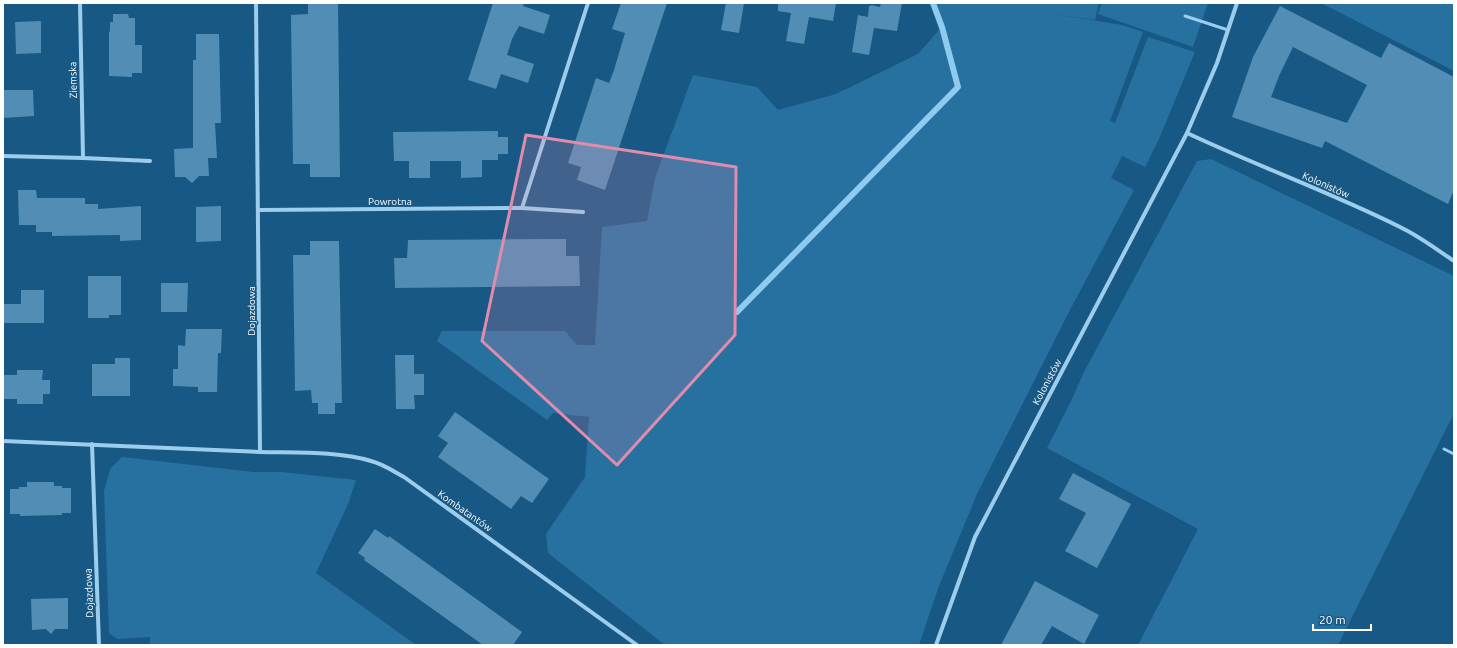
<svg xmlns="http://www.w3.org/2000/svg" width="1457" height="648" font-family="Ubuntu,sans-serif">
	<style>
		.green { fill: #2771a1 }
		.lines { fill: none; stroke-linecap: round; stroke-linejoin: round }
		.stream { stroke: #8fcaef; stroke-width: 6 }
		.building { fill: #528db5; fill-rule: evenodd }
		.lane { stroke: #9dcdec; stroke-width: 3 }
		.street { stroke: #9dcdec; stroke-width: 4 }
		.marked { fill: #e08cad; fill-opacity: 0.2; stroke: #e08cad; stroke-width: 3; stroke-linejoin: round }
		.labels { text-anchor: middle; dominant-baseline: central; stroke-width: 3; stroke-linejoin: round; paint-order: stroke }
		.street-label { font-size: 10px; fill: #fff; stroke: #185884 }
	</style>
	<rect width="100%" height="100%" fill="#185884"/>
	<!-- green -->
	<g class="green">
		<path d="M930 3H1099L1095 20 1048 13 1122 25 1143 32 1110 121 1115 123 1148 37 1195 52 1159 139 1145 167 1122 156 1111 178 1134 190 1072 306 977 494 939 586 919 645H665L548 553 546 534 585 477 589 417 553 413 547 420 437 341 442 331H565L577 345H595L602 227 647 221 655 178 693 75 757 87 778 110 836 94 918 54 939 30Z"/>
		<path d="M1102 3H1208L1193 47 1098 14Z"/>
		<path d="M1321 3H1454V71Z"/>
		<path d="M1211 159 1454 276V413L1338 645H1138L1198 529 1047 448 1072 399 1083 374 1197 161Z"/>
		<path d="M122 457 254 472H282L356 480 348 504 316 573 416 645H150V637L117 639 109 633 104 491 110 469Z"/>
	</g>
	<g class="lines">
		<!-- stream -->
		<path class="stream" d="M737 312 958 87 942 27 933 3"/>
	</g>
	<!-- building -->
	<g class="building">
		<path d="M308 3H338L340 177H310V164H293L291 15 308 14Z"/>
		<path d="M493 3H524L523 6 550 15 544 34 519 26 512 39 507 55 534 64 528 83 501 74 496 89 468 80Z"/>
		<path d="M621 3H667L605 190 577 180 581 167 568 163 596 78 609 83 614 70 625 33 612 29Z"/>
		<path d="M726 3H744L739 33 721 30Z"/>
		<path d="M778 3H836L833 21 809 17 804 44 786 41 791 13 778 11Z"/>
		<path d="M881 3H902L897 31 874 28 869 55 852 52 858 15 868 17 869 6H871V5L880 7Z"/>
		<path d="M1280 6 1381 58 1389 43 1454 77V190L1448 204 1325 141 1322 148 1232 117 1253 57ZM1293 47 1367 85 1347 123 1271 97 1279 76Z"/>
		<path d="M113 14H128L129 18H135V45H142V73H132V77L109 76V32L110 31V22H113Z"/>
		<path d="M41 21V53L16 54 15 22Z"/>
		<path d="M196 34H219L221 123H215L217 158H208L209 176H199L192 183 185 177H175L174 149 193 148V60H196Z"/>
		<path d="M3 90H33L34 116 3 118Z"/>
		<path d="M498 131V137H508V154H498V160H482V177L461 178V161H430V178H409V161H394L393 132Z"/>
		<path d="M18 190H36L37 198H85V204H98V209L141 206V240L120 241V235L52 236V232H36V225H19Z"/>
		<path d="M221 206V241L196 242V207Z"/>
		<path d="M566 239V256H579L580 286 395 288 394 258H407L408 240Z"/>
		<path d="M310 241H339L342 403H335V414H318V403H312L311 390 295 391 293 255H310Z"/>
		<path d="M88 276H121V315H109V318H88Z"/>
		<path d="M161 283H188L187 312H161Z"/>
		<path d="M21 290H44V323H4L3 304H21Z"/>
		<path d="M186 329H222L221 353H218L217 392H198V387L173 386V369H178V345L185 346Z"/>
		<path d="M395 355H414V374H424V395H414L415 409H396Z"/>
		<path d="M115 358H130V396H92V364H115Z"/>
		<path d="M17 370H43L42 380H50V394H43V404H17V399H3V375H17Z"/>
		<path d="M455 412 549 479 532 503 521 496 511 509 438 457 448 443 438 436Z"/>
		<path d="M1073 473 1131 504 1097 568 1065 551 1086 513 1059 499Z"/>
		<path d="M27 482H54V486H62V488H71V513H62V515L20 516V514H10V489H19V487H27Z"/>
		<path d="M375 529 388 538 389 536 522 632 513 645H483L364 560 365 558 358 553Z"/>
		<path d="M1035 581 1099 615 1084 644 1052 626 1041 645H1001Z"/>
		<path d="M68 598V629H55L51 634 46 629 32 630 31 599Z"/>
	</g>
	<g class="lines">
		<!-- lane -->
		<g class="lane">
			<path d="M1185 16 1228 30"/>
			<path d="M1444 449 1454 454"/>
		</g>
		<!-- street -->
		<g class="street">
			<path d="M1187 133C1257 166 1330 192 1400 227 1419 236 1436 249 1454 261"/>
			<path d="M3 156 83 158 80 3"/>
			<path d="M83 158 150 161"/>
			<path d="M522 208 583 212"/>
			<path d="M258 210 522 208 588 3"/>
			<path d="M3 441 260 452 256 3"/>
			<path d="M92 444 99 645"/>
			<path d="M260 452C295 453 338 451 371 461 383 464 393 471 404 477L637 645"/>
			<path d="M936 645 975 537 1187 133 1217 63 1237 3"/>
		</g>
	</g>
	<!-- marked area -->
	<path class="marked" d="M526 135 736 167 735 335 617 465 482 341Z"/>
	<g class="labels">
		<!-- street labels -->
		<g class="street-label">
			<text transform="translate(73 80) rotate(-91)">Ziemska</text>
			<text transform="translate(1326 185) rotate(24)">Kolonistów</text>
			<text x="390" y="201">Powrotna</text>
			<text transform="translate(251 311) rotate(-90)">Dojazdowa</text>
			<text transform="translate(1047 382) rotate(-62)">Kolonistów</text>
			<text transform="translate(465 511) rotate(35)">Kombatantów</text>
			<text transform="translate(89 593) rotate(-92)">Dojazdowa</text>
		</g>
	</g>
	<!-- border -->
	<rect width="1457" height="648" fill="none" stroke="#ffffff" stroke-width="8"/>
	<!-- scale -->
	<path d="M1313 624v6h58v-6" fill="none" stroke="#ffffff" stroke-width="2"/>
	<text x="1319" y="624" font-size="12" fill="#ffffff" stroke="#185884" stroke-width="3" paint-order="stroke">20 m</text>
</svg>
